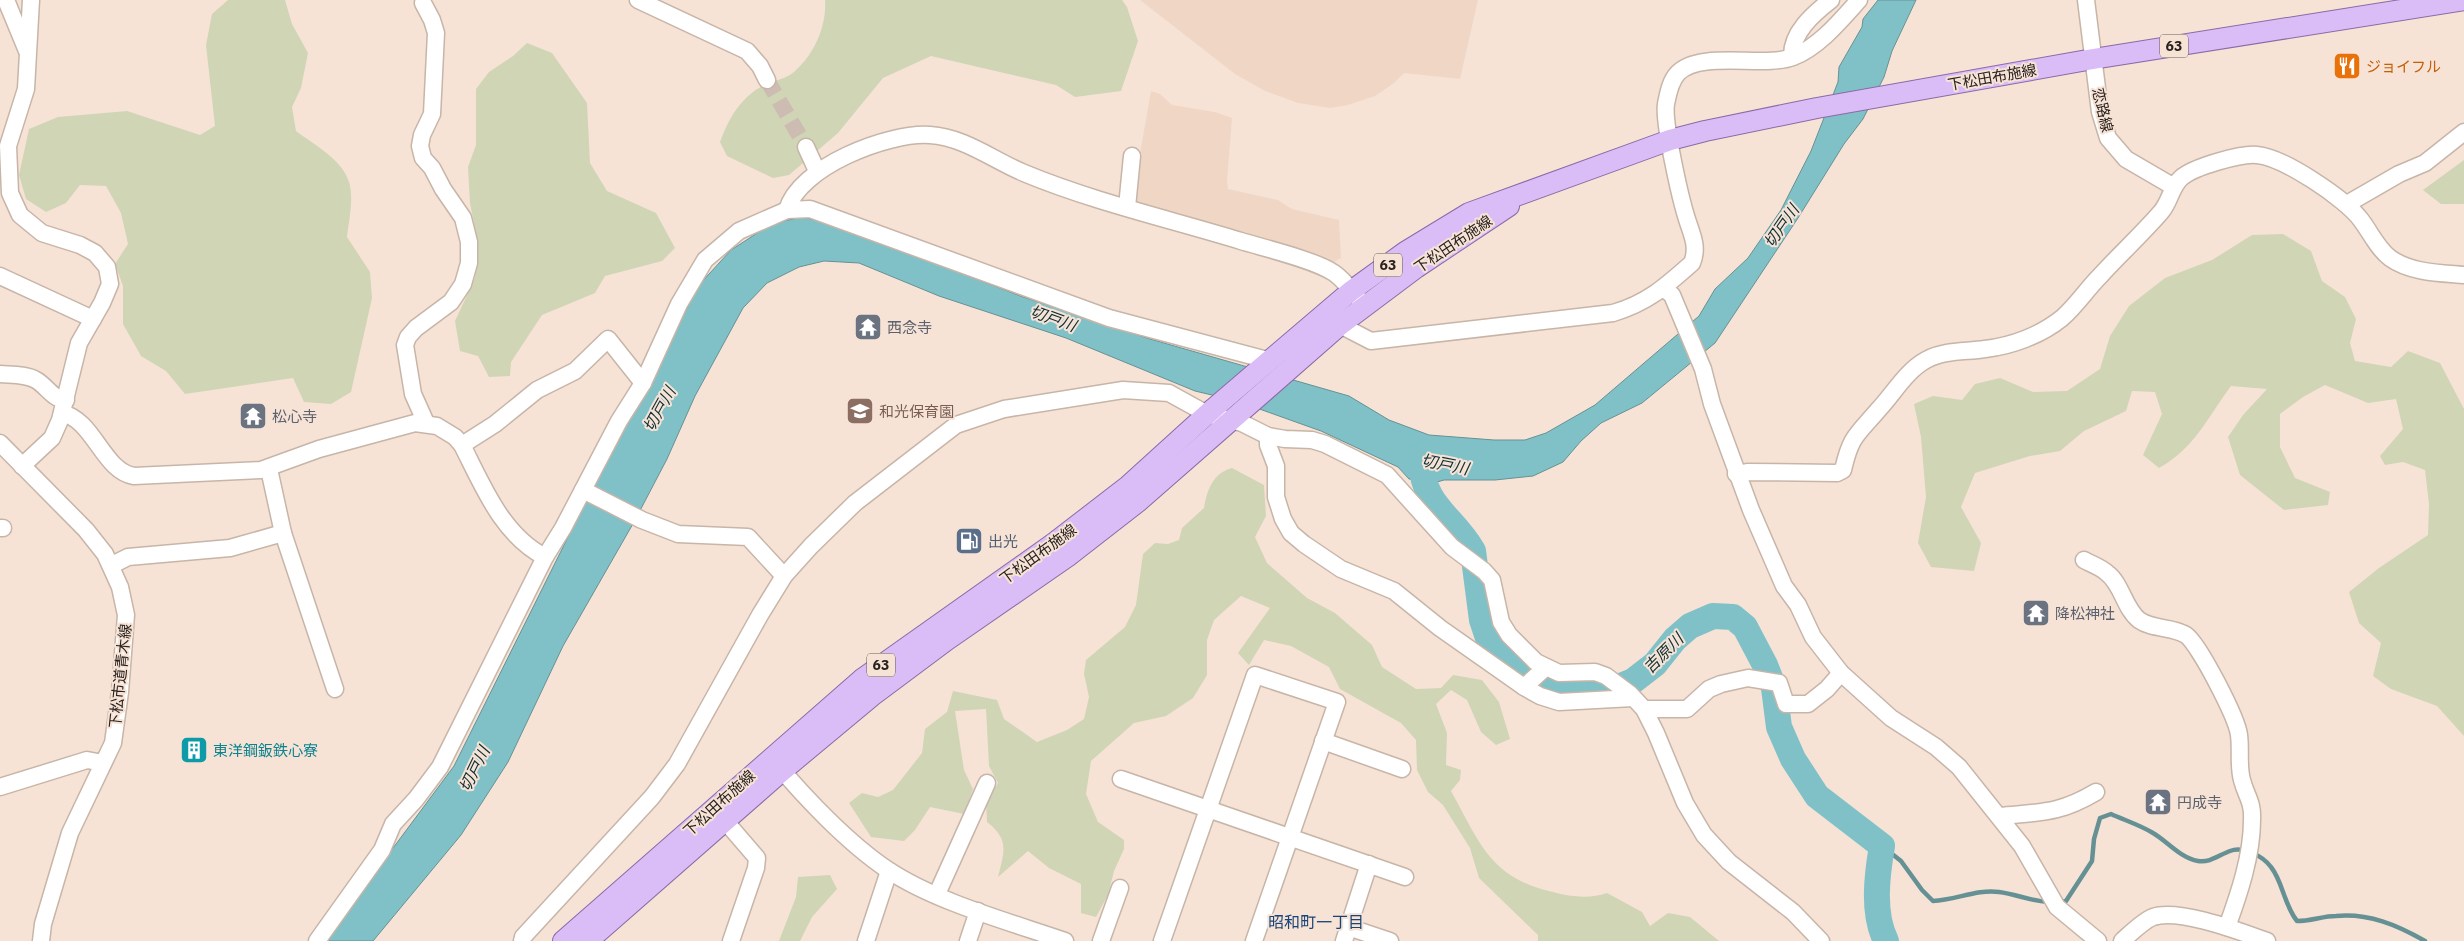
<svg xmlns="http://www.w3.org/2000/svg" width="2464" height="941" font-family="'IBM Plex Sans','Noto Sans JP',sans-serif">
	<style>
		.built { fill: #f0d7c5 }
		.green { fill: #d0d5b5 }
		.water { fill: #80c1c8; stroke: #669194 }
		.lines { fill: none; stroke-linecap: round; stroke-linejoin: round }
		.stream { stroke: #669194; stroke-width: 4.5 }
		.river { stroke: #80c1c8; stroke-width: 26 }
		.minor-tunnel { stroke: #cdbcb1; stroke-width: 16; stroke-dasharray: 16 8; stroke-linecap: butt }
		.minor-casing { stroke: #c7b5a8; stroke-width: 19 }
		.major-casing { stroke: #8b6aa7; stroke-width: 22 }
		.minor { stroke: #fff; stroke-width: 16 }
		.major { stroke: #dabdf7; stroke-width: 20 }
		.labels { text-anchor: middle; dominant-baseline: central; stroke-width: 4; stroke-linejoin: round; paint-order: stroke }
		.shield { fill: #f6e3d6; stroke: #665b54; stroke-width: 1 }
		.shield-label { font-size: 14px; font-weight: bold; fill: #28211c }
		.food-label { font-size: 15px; fill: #c56008; stroke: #f6e3d6; text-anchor: start }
		.street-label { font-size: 15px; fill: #28211c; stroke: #f6e3d6 }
		.worship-label { font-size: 15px; fill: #5b616d; stroke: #f6e3d6; text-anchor: start }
		.education-label { font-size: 15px; fill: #785e54; stroke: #f6e3d6; text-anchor: start }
		.service-label { font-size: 15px; fill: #4e5e75; stroke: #f6e3d6; text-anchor: start }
		.culture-label { font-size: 15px; fill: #0d838f; stroke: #f6e3d6; text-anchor: start }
		.water-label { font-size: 16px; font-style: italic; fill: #0d2e32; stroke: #f6e3d6 }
		.neighbourhood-label { font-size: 16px; fill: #1a4377; stroke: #f6e3d6 }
	</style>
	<rect width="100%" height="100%" fill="#f6e3d6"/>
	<!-- built -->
	<g class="built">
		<path d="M1140 0H1478L1460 79 1404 73 1394 83 1375 96 1348 105 1330 108 1298 103 1265 91 1235 74Z"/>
		<path d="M1151 91 1160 94 1172 105 1215 112 1232 118 1227 181 1228 189 1278 200 1292 209 1339 220 1341 258 1334 262 1136 204 1139 159Z"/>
	</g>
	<!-- green -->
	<g class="green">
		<path d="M228 0H285L292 24 308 53 301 88 292 107 296 131C313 144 342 159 349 182 354 198 349 220 347 237L370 272 372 298 351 392 331 404 304 402 293 378 185 394 166 371 141 356 123 324V286L115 264 128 244 121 213 106 186 80 185 66 203 46 212 26 199 19 175 29 129 58 117 127 111 200 135 215 126 206 45 212 14Z"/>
		<path d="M825 0H1122L1127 7 1138 41 1121 91 1075 97 1056 85 931 56 883 78 838 133 789 175 773 178 727 156 720 142C727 123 736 105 753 92 765 82 783 81 794 72 814 55 827 26 825 0Z"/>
		<path d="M527 43 552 53 587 103 590 163 607 191 656 213 675 248 662 261 605 276 595 293 542 315 511 362 510 376 489 377 478 356 460 351 455 321 475 278 478 244 470 203 468 167 476 145V89L489 72 513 56Z"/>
		<path d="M2464 160V204H2441L2423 190Z"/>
		<path d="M2283 234 2311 251 2322 281 2345 297 2356 319 2350 343 2355 361 2391 367 2408 351 2440 363 2464 409V736L2437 706 2391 689 2373 676 2381 643 2359 623 2349 592 2379 568 2428 535 2429 504 2425 470 2403 462 2385 465 2380 456 2403 429 2396 399 2368 403 2325 385 2303 397 2280 414V447L2295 478 2330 492 2328 505 2284 510 2240 475 2228 437 2243 415 2267 389 2231 386C2207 418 2195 448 2159 468L2143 455 2162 414 2155 392 2132 391 2126 411 2084 431 2060 451 2030 456 1975 473 1961 507 1981 543 1974 571 1931 567 1918 543 1926 497 1921 437 1914 404 1933 396 1962 400 1975 384 2000 378 2033 392 2067 391 2100 369 2110 336 2129 306 2165 278 2212 260 2252 235Z"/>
		<path d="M1232 468 1264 485 1266 516 1255 537 1267 563 1307 598 1335 613 1372 645 1382 667 1416 689 1441 688 1453 675 1482 680 1499 702 1510 739 1496 745 1481 732 1467 700 1451 690 1436 704 1447 733 1446 765 1461 770 1460 780 1451 791C1480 843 1490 878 1553 892 1572 897 1589 899 1607 893L1642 912 1650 926 1668 913 1690 917 1719 941H1538V935L1479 878 1470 848 1443 805 1428 792 1417 770 1416 740 1401 723 1340 689 1329 667 1291 646 1264 640 1249 665 1238 653 1270 608 1241 596 1214 620 1207 640V675L1193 698 1166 716 1134 723 1091 761 1086 794 1098 822 1124 840V849L1114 871 1108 895 1096 917 1081 913V884L1049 868 1028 851 998 877C1004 852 1010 840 987 822L986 801 998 783 989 766 986 709 955 711 964 770 973 789 964 814 930 807 915 830 904 841 871 837 849 803 862 793 878 797 893 790 922 753 925 729 947 712 953 691 997 700 1004 719 1037 742 1067 730 1084 719 1089 697 1084 674 1086 660 1125 627 1136 605 1143 554 1155 543 1168 544 1179 540 1182 528 1204 508C1207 490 1213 473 1232 468Z"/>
		<path d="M830 875 837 889 812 917 800 941H779L796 897 798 877Z"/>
	</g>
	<!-- water -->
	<path class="water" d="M1878 0H1916L1892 51 1884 77 1863 119 1844 144 1798 218 1715 343 1642 403 1601 423 1581 441 1563 462 1533 476 1495 480H1444L1437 482 1409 479 1398 467 1321 431 1237 401 1195 391 1066 338 939 296 859 263 824 261 799 267 767 283 743 308 695 396 667 459 634 522 563 646 508 762 461 835 373 941H324L454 766 571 531 699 285 731 250 762 230 784 221 802 217 834 224 1023 297 1150 339 1349 396 1389 420 1429 435 1494 440H1525L1546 433 1595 405 1699 316 1715 289 1748 258 1781 210 1811 151 1838 82 1839 67 1862 27 1863 19Z"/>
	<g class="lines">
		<!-- stream -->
		<g class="stream">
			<path d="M1882 846 1901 861 1922 890 1933 901C1956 900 1977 889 1999 892 2016 894 2033 902 2050 902"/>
			<path d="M2058 902 2066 901 2092 861 2094 839 2100 818 2111 814C2124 820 2140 825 2153 833 2167 841 2180 858 2198 861 2210 863 2219 855 2230 851 2243 846 2263 856 2271 867 2283 882 2284 905 2297 921 2311 921 2323 916 2336 916 2369 913 2397 925 2425 941"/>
		</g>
		<!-- river -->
		<path class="river" d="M1421 461C1423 507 1453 516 1473 551L1482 620 1488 638 1512 667 1543 687 1571 694 1608 691 1633 681 1655 664 1675 639 1690 626 1713 616 1733 617 1745 627 1765 665 1774 688 1779 727 1793 759 1817 796 1882 846C1877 875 1872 913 1886 941"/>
		<!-- minor-tunnel -->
		<path class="minor-tunnel" d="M767 80 806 147"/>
		<!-- minor casing -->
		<g class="minor-casing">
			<g id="minor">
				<path d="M6 0 27 51"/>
				<path d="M638 0 747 51 760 66 767 80"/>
				<path d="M2086 0 2100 112 2108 138 2126 159 2174 187"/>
				<path d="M423 3 432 20 436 33 432 114 422 135 420 146 423 158 432 168 443 189 463 218 469 242V263L463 284 451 302 416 328 408 337 405 345 413 394 426 423"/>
				<path d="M1792 57C1791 33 1813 14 1831 0"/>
				<path d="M806 147 817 171"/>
				<path d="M2347 204 2399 174 2425 163 2464 132"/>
				<path d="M1127 207 1132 156"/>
				<path d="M787 210C799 167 888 132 930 135 964 137 993 160 1024 173 1094 202 1169 219 1241 241 1264 248 1315 260 1334 273 1346 281 1355 296 1365 306"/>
				<path d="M0 276 93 319"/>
				<path d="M1663 288 1672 295 1703 369 1712 404 1751 510 1784 586 1798 605 1813 637 1841 673 1891 718 1936 747 1959 767 2022 846 2057 907 2098 941"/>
				<path d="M1332 316 1340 325 1371 341 1613 313C1647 303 1665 287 1692 263 1699 246 1691 233 1686 216 1680 196 1663 122 1666 104 1668 94 1670 81 1678 73 1700 50 1765 68 1793 57 1819 47 1841 20 1859 0"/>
				<path d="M0 374C11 375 26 374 36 380 48 387 51 398 66 400"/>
				<path d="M62 413C94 420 103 471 134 476L261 470 319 449 415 423 437 426 455 437 462 445C483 486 502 535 545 557"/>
				<path d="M1268 436V445L1276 466V497L1283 519 1291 533 1304 544 1341 569 1394 591 1440 628 1524 687 1545 668"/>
				<path d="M0 443 86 530 105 554 120 587 126 615 120 692 113 743 70 833 43 924 41 941"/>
				<path d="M462 445 495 424 537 390 575 371 608 339 643 383"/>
				<path d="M22 466 52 438 60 420 79 343 102 303 110 284 107 267 95 253 80 245 42 233 20 215 10 193 8 146 26 89 31 0"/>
				<path d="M269 469 283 533 335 689"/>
				<path d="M1736 474 1747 472 1837 473 1843 470C1851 435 1857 435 1879 409 1894 393 1906 371 1926 360 1944 350 1965 352 1985 349 2012 346 2041 335 2062 318 2076 306 2087 289 2100 276 2120 254 2142 234 2161 212 2170 202 2171 187 2181 178 2193 167 2242 153 2257 155 2283 157 2346 199 2361 220 2371 233 2377 248 2390 258 2411 273 2440 273 2464 275"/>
				<path d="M583 490 642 520 678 534 748 537 784 576"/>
				<path d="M0 528H3"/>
				<path d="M2084 560C2091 564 2101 567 2107 573 2122 584 2124 608 2139 620 2153 630 2172 626 2186 635 2199 644 2237 718 2239 735 2241 750 2238 766 2242 780 2246 796 2253 801 2252 820 2252 856 2239 894 2227 927"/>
				<path d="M112 565 128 557 230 548 283 533"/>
				<path d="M1524 687 1540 696 1559 702 1633 698"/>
				<path d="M1644 709H1687L1709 689 1721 684 1748 678 1779 683 1786 704H1808L1827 689 1841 673"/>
				<path d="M1323 741 1402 769"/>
				<path d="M775 762C805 798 849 844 888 870 936 902 1010 922 1065 941"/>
				<path d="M1121 779 1405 877"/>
				<path d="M0 787 87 760 103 763"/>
				<path d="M2000 816C2041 812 2059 814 2096 792"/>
				<path d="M726 822 757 858 756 868 731 941"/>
				<path d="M937 894 987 783"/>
				<path d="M1348 927 1390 941"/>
				<path d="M317 941 382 850 393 824 416 799 440 767 545 557 563 528 619 421 643 383 679 304 705 260 739 231 787 210 810 209 1109 318 1271 361"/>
				<path d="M522 941 523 937 652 797 677 764 760 615 784 576 811 546 855 503 956 425 1004 409 1123 390 1169 393 1207 414 1242 423 1268 436 1285 439 1312 440 1325 444 1387 475 1452 547 1484 571 1492 580 1501 622 1509 635 1536 662 1559 673 1595 672 1606 676 1630 694 1644 709 1656 733 1685 803 1704 835 1729 862 1793 912 1821 941"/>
				<path d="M866 941 889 871"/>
				<path d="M968 941 978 911"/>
				<path d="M1101 941 1120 888"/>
				<path d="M1162 941 1255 675 1337 702 1254 941"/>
				<path d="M1344 941 1369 864"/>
				<path d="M2122 941C2131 933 2143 921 2153 917 2179 908 2241 932 2267 941"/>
			</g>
		</g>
		<!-- major casing -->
		<g class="major-casing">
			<g id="major">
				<path d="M563 941 862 679 1054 543 1128 486 1214 408 1351 291 1405 252 1469 213 1670 140 1705 131 1817 108 2093 59 2464 0"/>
				<path d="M588 941 782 771 872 696 947 640 1067 557 1139 501 1340 325 1416 268 1509 206"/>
			</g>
		</g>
		<!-- minor -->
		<use href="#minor" class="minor"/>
		<!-- major -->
		<use href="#major" class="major"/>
	</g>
	<!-- icons -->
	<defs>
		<g id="restaurant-square" transform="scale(1.4375)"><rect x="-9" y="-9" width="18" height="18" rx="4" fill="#e8710a" stroke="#f6e3d6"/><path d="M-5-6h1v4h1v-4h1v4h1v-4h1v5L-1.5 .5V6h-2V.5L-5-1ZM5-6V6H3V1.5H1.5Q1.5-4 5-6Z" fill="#fff"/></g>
		<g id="temple-square" transform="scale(1.4375)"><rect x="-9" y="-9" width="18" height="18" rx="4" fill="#6b7280" stroke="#f6e3d6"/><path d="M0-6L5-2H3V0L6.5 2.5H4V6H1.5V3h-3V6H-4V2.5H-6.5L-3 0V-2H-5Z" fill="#fff"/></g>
		<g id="school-square" transform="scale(1.4375)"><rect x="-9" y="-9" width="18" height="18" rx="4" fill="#8d6e63" stroke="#f6e3d6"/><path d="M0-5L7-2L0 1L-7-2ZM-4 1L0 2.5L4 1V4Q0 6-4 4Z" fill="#fff"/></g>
		<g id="fuel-square" transform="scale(1.4375)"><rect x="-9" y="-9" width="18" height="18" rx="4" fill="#5c6f8a" stroke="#f6e3d6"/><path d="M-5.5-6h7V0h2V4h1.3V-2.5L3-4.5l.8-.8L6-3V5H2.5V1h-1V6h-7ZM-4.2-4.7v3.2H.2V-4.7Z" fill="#fff"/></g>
		<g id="building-square" transform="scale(1.4375)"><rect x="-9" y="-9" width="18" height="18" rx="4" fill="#0f9aa8" stroke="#f6e3d6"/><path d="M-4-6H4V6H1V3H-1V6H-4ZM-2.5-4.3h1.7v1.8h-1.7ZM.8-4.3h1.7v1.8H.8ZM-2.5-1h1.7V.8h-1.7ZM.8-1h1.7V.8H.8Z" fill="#fff"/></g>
	</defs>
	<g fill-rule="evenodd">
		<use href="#restaurant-square" x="2347" y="66"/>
		<use href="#temple-square" x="868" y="327"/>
		<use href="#school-square" x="860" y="411"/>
		<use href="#temple-square" x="253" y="416"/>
		<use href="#fuel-square" x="969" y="541"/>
		<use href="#temple-square" x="2036" y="613"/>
		<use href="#building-square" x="194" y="750"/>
		<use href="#temple-square" x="2158" y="802"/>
	</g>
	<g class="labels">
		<!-- shield labels -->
		<g class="shield">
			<rect x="2160" y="34.5" width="28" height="23" rx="4"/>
			<rect x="1374" y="253.5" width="28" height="23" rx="4"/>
			<rect x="867" y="653.5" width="28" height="23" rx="4"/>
		</g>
		<g class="shield-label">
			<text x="2174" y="46">63</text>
			<text x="1388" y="265">63</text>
			<text x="881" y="665">63</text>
		</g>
		<!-- food labels -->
		<g class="food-label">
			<text x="2366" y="66">ジョイフル</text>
		</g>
		<!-- street labels -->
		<g class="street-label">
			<text transform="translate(1992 77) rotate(-10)">下松田布施線</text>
			<text transform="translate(2103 110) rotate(77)">恋路線</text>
			<text transform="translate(1453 244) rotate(-34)">下松田布施線</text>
			<text transform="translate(1038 554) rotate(-36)">下松田布施線</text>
			<text transform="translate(120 676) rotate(-84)">下松市道青木線</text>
			<text transform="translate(719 803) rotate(-42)">下松田布施線</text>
		</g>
		<!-- worship labels -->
		<g class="worship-label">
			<text x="887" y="327">西念寺</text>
			<text x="272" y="416">松心寺</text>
			<text x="2055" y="613">降松神社</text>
			<text x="2177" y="802">円成寺</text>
		</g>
		<!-- education labels -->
		<g class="education-label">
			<text x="879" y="411">和光保育園</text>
		</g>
		<!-- service labels -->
		<g class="service-label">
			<text x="988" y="541">出光</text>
		</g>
		<!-- culture labels -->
		<g class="culture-label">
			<text x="213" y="750">東洋鋼鈑鉄心寮</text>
		</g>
		<!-- water labels -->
		<g class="water-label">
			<text transform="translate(1781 226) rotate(-55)">切戸川</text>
			<text transform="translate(1053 318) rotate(20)">切戸川</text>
			<text transform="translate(659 409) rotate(-61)">切戸川</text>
			<text transform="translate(1445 464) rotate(11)">切戸川</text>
			<text transform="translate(1663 653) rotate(-45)">吉原川</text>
			<text transform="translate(474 769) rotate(-64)">切戸川</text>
		</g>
		<!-- neighbourhood labels -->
		<g class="neighbourhood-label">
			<text x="1316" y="922">昭和町一丁目</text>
		</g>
	</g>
</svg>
